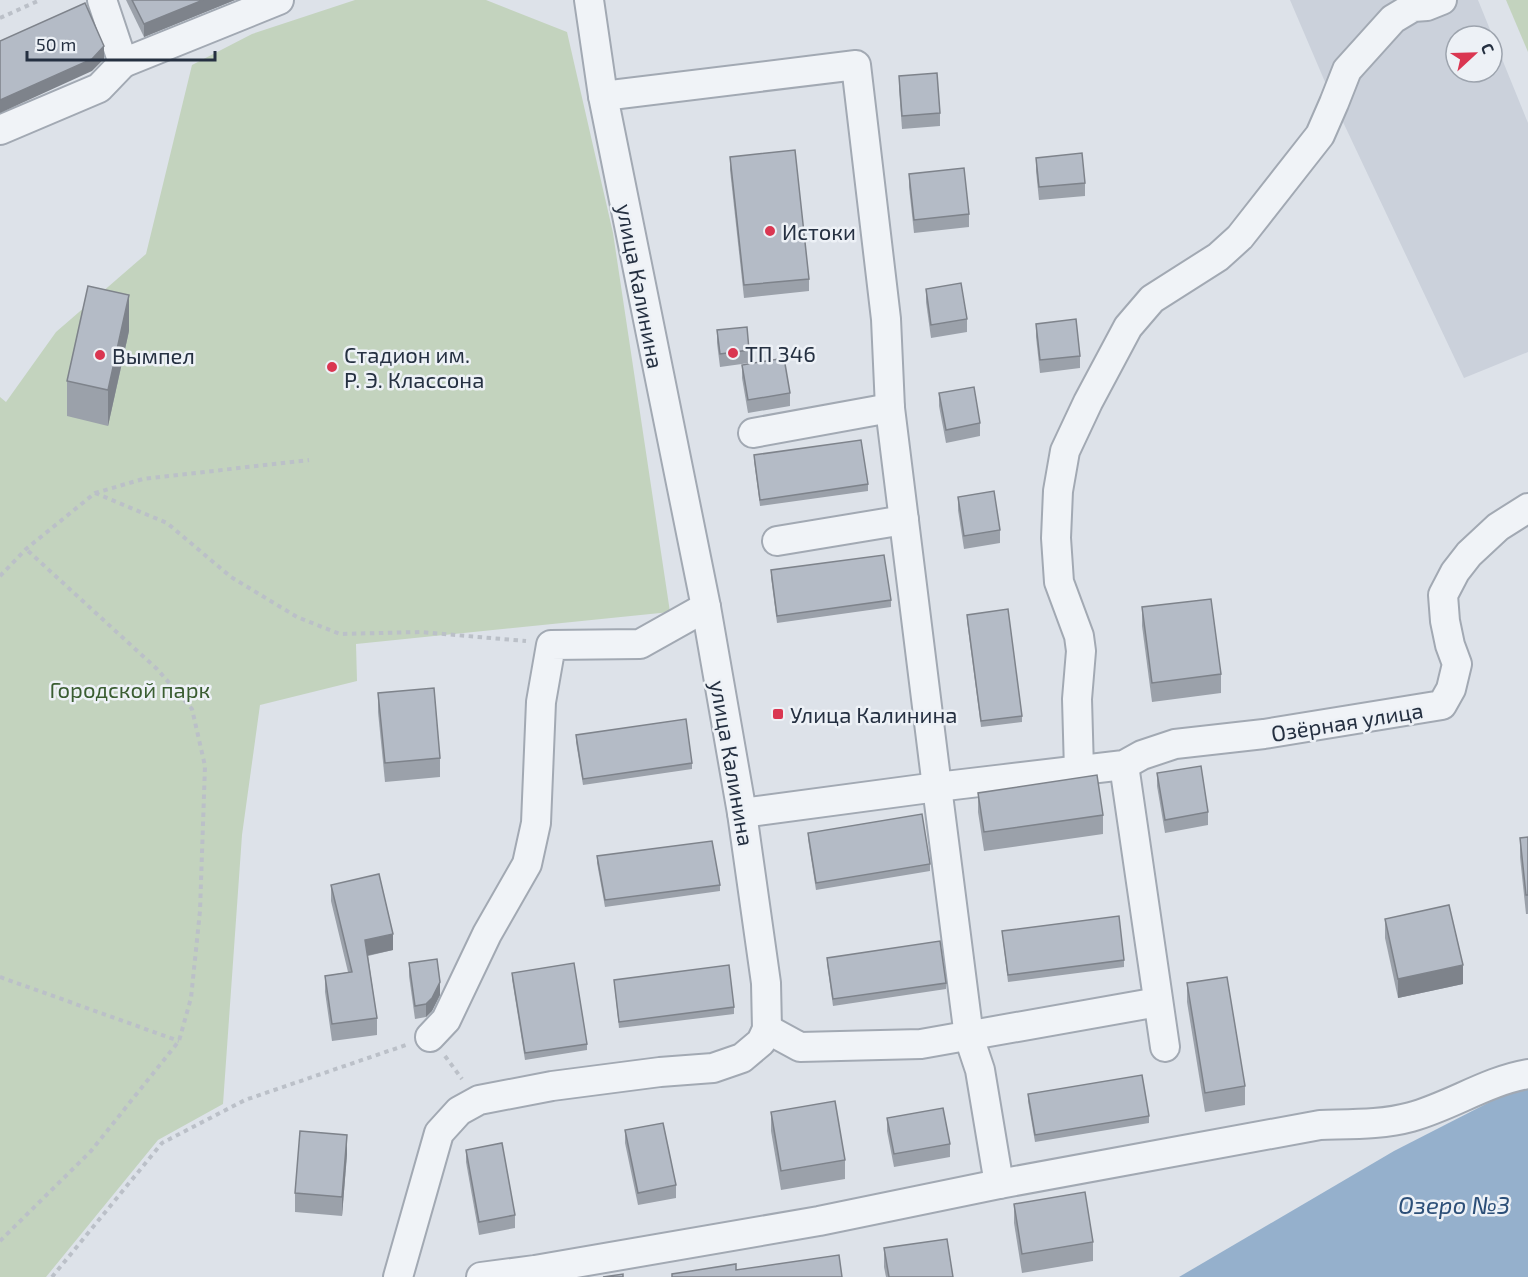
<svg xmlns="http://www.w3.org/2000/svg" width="1528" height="1277" font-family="'Exo 2',sans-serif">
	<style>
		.built { fill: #cbd1db; fill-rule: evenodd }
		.green { fill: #c3d3be }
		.water { fill: #95b0cc }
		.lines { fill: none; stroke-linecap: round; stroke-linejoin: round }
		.minor-casing { stroke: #a2a9b3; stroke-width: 32 }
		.path { stroke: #bbc0c8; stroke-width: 4; stroke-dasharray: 4.5 4.5; stroke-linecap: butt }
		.minor { stroke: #f0f3f7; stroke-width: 28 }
		.wall { fill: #9ba1aa }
		.shaded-wall { fill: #7e838b }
		.building { fill: #b4bbc6; stroke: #7e838b; stroke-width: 1.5 }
		.poi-dot { fill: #da3651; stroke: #edf1f6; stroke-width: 2 }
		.labels { text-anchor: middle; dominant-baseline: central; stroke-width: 5; stroke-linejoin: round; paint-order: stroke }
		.poi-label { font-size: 22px; fill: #253041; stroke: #edf1f6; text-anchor: start }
		.street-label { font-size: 22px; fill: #253041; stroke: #edf1f6 }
		.park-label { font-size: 22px; fill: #3a5d31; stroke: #edf1f6 }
		.water-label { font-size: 24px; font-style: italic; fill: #2c4f78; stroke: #edf1f6 }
	</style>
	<rect width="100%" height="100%" fill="#dde2e9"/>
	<!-- built -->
	<path class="built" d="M1290 0H1478L1528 123V352L1464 378 1334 103ZM1456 36H1492V72H1456Z"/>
	<!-- green -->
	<g class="green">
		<path d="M355 0H486L567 32 613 233 670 612 356 644 357 681 260 705 242 835 223 1104 158 1140 46 1277H0V397L6 402 56 332 146 254 192 65 252 34Z"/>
		<path d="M1506 0H1528V52Z"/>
	</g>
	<!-- water -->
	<path class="water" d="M1528 1085V1277H1179L1394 1151 1521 1086Z"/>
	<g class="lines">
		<!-- minor casing -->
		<g class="minor-casing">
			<g id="minor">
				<path d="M102 0 123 63 279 0"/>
				<path d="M603 96 856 65 886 319 890 408 937 787 969 1037 980 1070 999 1184"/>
				<path d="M0 130 99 88 123 63"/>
				<path d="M753 433 890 408"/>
				<path d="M777 541 904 520"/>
				<path d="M1124 765 1165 1047"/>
				<path d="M1079 770 1077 699 1081 651 1079 636 1059 582 1056 538 1058 491 1065 451 1088 402 1128 327 1152 299 1218 257 1240 237 1320 135 1334 103 1347 70 1393 19 1413 7 1427 6 1442 0"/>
				<path d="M742 813 937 787 1124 765 1142 755 1175 744 1264 734 1442 705 1451 689 1457 664 1450 645 1445 621 1443 595 1455 572 1469 554 1498 527 1528 508"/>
				<path d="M767 1029 800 1047 921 1044 1158 1002"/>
				<path d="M430 1037 446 1020 487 934 527 864 536 823 541 702 551 645 640 644 706 607"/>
				<path d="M398 1277 439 1133 459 1111 479 1100 552 1086 660 1072 713 1068 742 1058 761 1042 767 1029 766 983 742 813 706 607 603 96 589 0"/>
				<path d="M481 1277 535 1270 819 1221 999 1184 1320 1125C1350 1124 1382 1125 1411 1117 1451 1106 1487 1081 1528 1074"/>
			</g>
		</g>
		<!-- path -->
		<g class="path">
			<path d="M0 18 40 0"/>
			<path d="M95 493 167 523 231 577 297 617 340 634 420 632 526 641"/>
			<path d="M0 576 26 549 95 493 143 479 309 460"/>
			<path d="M0 977 179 1041"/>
			<path d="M445 1056 462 1079"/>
			<path d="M0 1241 91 1151 179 1041 191 998 200 911 205 766 192 709 157 669 26 549"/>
			<path d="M52 1277 162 1143 245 1100 406 1045"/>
		</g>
		<!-- minor -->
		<use href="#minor" class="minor"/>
	</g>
	<!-- wall -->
	<g class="wall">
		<path d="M126 0H235L144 37Z"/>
		<path d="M899 76 940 113V126L902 129 899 89Z"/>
		<path d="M730 157 809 279V291L744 298 730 170Z"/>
		<path d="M1036 158 1085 183V196L1039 200 1036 171Z"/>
		<path d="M909 174 969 214V227L914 233 909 187Z"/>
		<path d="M926 289 967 319V332L931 338 926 302Z"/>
		<path d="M1036 324 1080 356V368L1040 373 1036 337Z"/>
		<path d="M717 330 749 350V363L720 367 717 343Z"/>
		<path d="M129 331 108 426 67 416V381Z"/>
		<path d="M742 365 790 393V406L748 413 742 378Z"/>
		<path d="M939 393 980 423V436L946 443 939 406Z"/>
		<path d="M754 455 868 484V491L760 506 754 461Z"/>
		<path d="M958 497 1000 530V543L964 549 958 510Z"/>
		<path d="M771 570 891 600V607L777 623 771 577Z"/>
		<path d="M1142 607 1221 674V693L1152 702 1142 626Z"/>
		<path d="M967 615 1022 716V722L981 727 967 621Z"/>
		<path d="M378 693 440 758V777L385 782 378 712Z"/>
		<path d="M576 735 692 763V769L583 785 576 742Z"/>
		<path d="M1157 773 1208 812V825L1165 833 1157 786Z"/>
		<path d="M978 793 1103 815V834L984 851 978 812Z"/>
		<path d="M808 833 930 864V871L816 890 808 839Z"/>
		<path d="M1528 837V914H1526L1520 857V838Z"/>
		<path d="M597 856 720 885V891L605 907 597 863Z"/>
		<path d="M331 885 393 950 368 956 377 1018V1035L332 1041 325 992V976L348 972 331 901Z"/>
		<path d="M1385 919 1463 984 1398 998 1385 938Z"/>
		<path d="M1002 931 1124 960V967L1008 982Z"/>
		<path d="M827 958 946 983V989L833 1006 827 964Z"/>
		<path d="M409 963 440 995 432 1011 426 1017 415 1019 409 976Z"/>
		<path d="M512 973 587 1044V1050L525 1060 512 979Z"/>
		<path d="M614 980 734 1007V1014L619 1028Z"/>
		<path d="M1187 983 1245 1086V1105L1205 1112 1187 1002Z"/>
		<path d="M1028 1094 1149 1116V1123L1035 1142 1028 1101Z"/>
		<path d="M771 1112 845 1160V1179L781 1190 771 1131Z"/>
		<path d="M887 1118 950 1144V1157L894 1167 887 1131Z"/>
		<path d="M625 1130 676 1185V1198L638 1205 625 1143Z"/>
		<path d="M466 1150 515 1215V1228L479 1235 466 1162Z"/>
		<path d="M347 1154 342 1216 295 1212V1193Z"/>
		<path d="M1014 1204 1093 1242V1261L1022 1273 1014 1223Z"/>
		<path d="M884 1248 953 1277H886L884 1267Z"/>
	</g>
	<!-- shaded-wall -->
	<g class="shaded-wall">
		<path d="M203 0H235L144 37V24Z"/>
		<path d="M104 46V59L92 71 0 113V100Z"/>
		<path d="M129 295V331L108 426V390Z"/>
		<path d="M393 934V950L365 956V940Z"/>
		<path d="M1463 965V984L1398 998V979Z"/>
		<path d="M440 982V995L432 1011 426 1017V1004Z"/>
		<path d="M347 1135V1154L342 1216V1197Z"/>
	</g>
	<!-- building -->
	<g class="building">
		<path d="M132 0H203L144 24Z"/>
		<path d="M85 3 104 46 92 59 0 100V41Z"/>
		<path d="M937 73 940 113 902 116 899 76Z"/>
		<path d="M795 150 809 279 744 285 730 157Z"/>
		<path d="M1082 153 1085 183 1039 187 1036 158Z"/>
		<path d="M964 168 969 214 914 220 909 174Z"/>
		<path d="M961 283 967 319 931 325 926 289Z"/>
		<path d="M88 286 129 295 108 390 67 381Z"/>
		<path d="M1076 319 1080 356 1040 360 1036 324Z"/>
		<path d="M747 327 749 350 720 354 717 330Z"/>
		<path d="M784 358 790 393 748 400 742 365Z"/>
		<path d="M974 387 980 423 946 430 939 393Z"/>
		<path d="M861 440 868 484 760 500 754 455Z"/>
		<path d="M994 491 1000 530 964 536 958 497Z"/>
		<path d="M884 555 891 600 777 616 771 570Z"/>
		<path d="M1211 599 1221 674 1152 683 1142 607Z"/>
		<path d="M1008 609 1022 716 981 721 967 615Z"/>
		<path d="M434 688 440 758 385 763 378 693Z"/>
		<path d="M686 719 692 763 583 779 576 735Z"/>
		<path d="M1201 766 1208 812 1165 820 1157 773Z"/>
		<path d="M1097 775 1103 815 984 832 978 793Z"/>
		<path d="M922 814 930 864 816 883 808 833Z"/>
		<path d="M1528 837V895H1526L1520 838Z"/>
		<path d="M712 841 720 885 605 900 597 856Z"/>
		<path d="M379 874 393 934 365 940 377 1018 332 1024 325 976 352 972 331 885Z"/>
		<path d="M1449 905 1463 965 1398 979 1385 919Z"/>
		<path d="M1119 916 1124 960 1008 975 1002 931Z"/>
		<path d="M940 941 946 983 833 999 827 958Z"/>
		<path d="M437 959 440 982 432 998 426 1004 415 1006 409 963Z"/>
		<path d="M574 963 587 1044 525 1053 512 973Z"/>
		<path d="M729 965 734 1007 619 1022 614 980Z"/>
		<path d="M1227 977 1245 1086 1205 1093 1187 983Z"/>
		<path d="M1142 1075 1149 1116 1035 1135 1028 1094Z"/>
		<path d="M835 1101 845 1160 781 1171 771 1112Z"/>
		<path d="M943 1108 950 1144 894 1154 887 1118Z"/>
		<path d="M663 1123 676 1185 638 1193 625 1130Z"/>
		<path d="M300 1131 347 1135 342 1197 295 1193Z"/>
		<path d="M502 1143 515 1215 479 1222 466 1150Z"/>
		<path d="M1085 1192 1093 1242 1022 1254 1014 1204Z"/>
		<path d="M947 1239 953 1277H889L884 1248Z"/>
		<path d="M839 1255 842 1277H672V1274L736 1264V1270Z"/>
		<path d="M623 1274V1277H603Z"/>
	</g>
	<!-- markers -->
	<g class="poi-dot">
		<circle cx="770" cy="231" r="6"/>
		<circle cx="733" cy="353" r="6"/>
		<circle cx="100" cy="355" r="6"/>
		<circle cx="332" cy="367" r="6"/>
		<rect x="772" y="708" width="12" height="12" rx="3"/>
	</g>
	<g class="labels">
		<!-- poi labels -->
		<g class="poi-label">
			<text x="782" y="231">Истоки</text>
			<text x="745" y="353">ТП 346</text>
			<text x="344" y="354">Стадион им.<tspan x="344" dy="25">Р. Э. Классона</tspan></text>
			<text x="112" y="355">Вымпел</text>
			<text x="790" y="714">Улица Калинина</text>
		</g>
		<!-- street labels -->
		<g class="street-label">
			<text transform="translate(641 286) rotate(79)">улица Калинина</text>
			<text transform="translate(1347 721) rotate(-9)">Озёрная улица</text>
			<text transform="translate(733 763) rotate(80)">улица Калинина</text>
		</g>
		<!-- park labels -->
		<g class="park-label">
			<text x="130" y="689">Городской парк</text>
		</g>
		<!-- water labels -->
		<g class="water-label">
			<text x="1454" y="1204">Озеро №3</text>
		</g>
	</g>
	<!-- north arrow -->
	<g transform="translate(1474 54) rotate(68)"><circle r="28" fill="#edf1f6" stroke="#9da4ae" stroke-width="1.5"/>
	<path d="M0-4.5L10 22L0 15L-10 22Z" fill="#da3651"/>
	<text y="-9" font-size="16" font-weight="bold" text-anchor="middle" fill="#253041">С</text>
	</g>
	<!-- scale -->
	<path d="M27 51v9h188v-9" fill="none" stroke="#253041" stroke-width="3"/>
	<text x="36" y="51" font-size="18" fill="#253041" stroke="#edf1f6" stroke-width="4.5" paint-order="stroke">50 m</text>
</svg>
